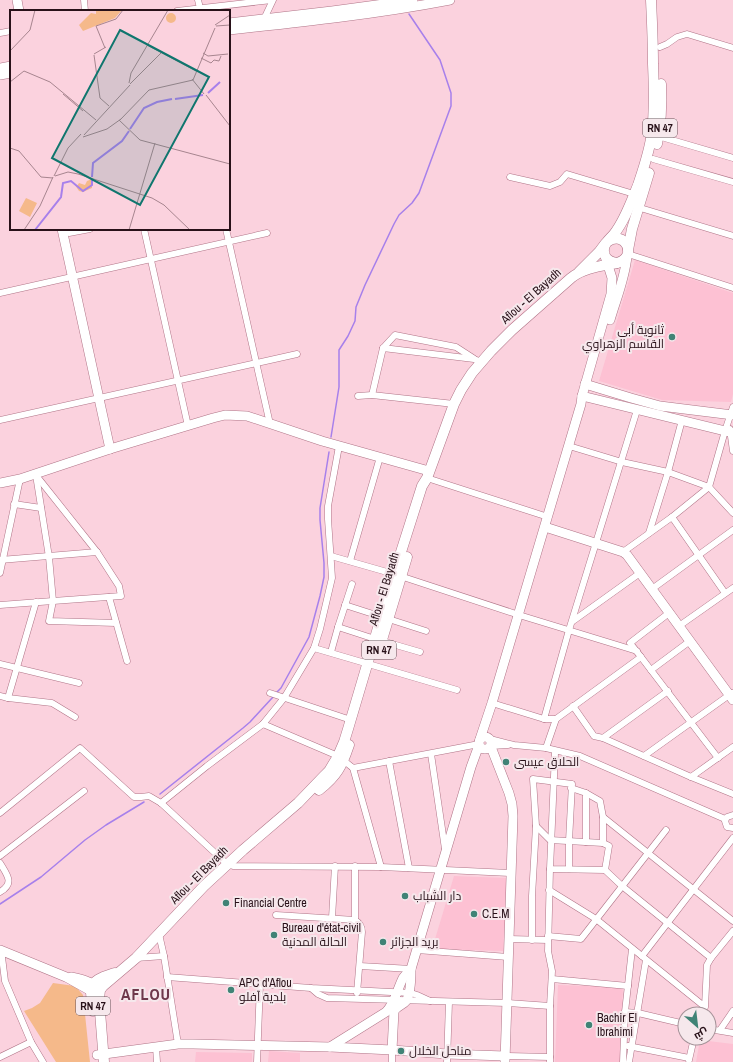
<svg xmlns="http://www.w3.org/2000/svg" width="733" height="1062" font-family="'Archivo Narrow',Cairo,sans-serif">
	<style>
		.built { fill: #fdc1d3 }
		.green { fill: #f5b98a }
		.lines { fill: none; stroke-linecap: round; stroke-linejoin: round }
		.stream { stroke: #a780eb; stroke-width: 1.5 }
		.street-casing { stroke: #b07487; stroke-width: 7 }
		.secondary-casing { stroke: #b07487; stroke-width: 10 }
		.primary-casing { stroke: #b07487; stroke-width: 11 }
		.street { stroke: #fff; stroke-width: 6 }
		.secondary { stroke: #fff; stroke-width: 9 }
		.primary { stroke: #fff; stroke-width: 10 }
		.poi-dot { fill: #408376; stroke: #f6e8ec; stroke-width: 1.5 }
		.labels { text-anchor: middle; dominant-baseline: central; stroke-width: 4; stroke-linejoin: round; paint-order: stroke }
		.shield { fill: #f6e8ec; stroke: #665258; stroke-width: 1 }
		.shield-label { font-size: 11px; font-weight: bold; fill: #281119 }
		.street-label { font-size: 12px; fill: #281119; stroke: #f6e8ec }
		.poi-label { font-size: 12px; fill: #281119; stroke: #f6e8ec; text-anchor: start }
		.district-label { font-size: 16px; font-weight: bold; letter-spacing: 1px; fill: #6e384b; stroke: #f6e8ec }
		.inset-river { fill: none; stroke: #a780eb; stroke-width: 2 }
		.inset-road { fill: none; stroke: #a7858f; stroke-width: 1 }
		.view { fill: #0f766e; fill-opacity: 0.15; stroke: #0f766e; stroke-width: 2 }
		.inset-edge { fill: none; stroke: #281119; stroke-width: 2 }
	</style>
	<rect width="100%" height="100%" fill="#fbd2de"/>
	<!-- built -->
	<g class="built">
		<path d="M635 260 733 293V394L731 402 662 400 599 381Z"/>
		<path d="M454 876 508 878 503 951 432 949Z"/>
		<path d="M558 985 623 987 620 1062H555Z"/>
		<path d="M700 1040 733 1044V1062H696Z"/>
		<path d="M269 1051 300 1053V1062H268Z"/>
		<path d="M196 1052 252 1053V1062H195Z"/>
	</g>
	<!-- green -->
	<path class="green" d="M53 983 75 986 83 995 90 1062H56L24 1011 32 1008 40 1003Z"/>
	<g class="lines">
		<!-- stream -->
		<g class="stream">
			<path d="M331 437 339 387V350L348 336 355 321 356 307 365 285 394 224 399 215 412 203 419 193 451 106V93L440 60 409 14"/>
			<path d="M277 692 281 688 309 637 320 596 324 577V563L320 520V508L329 452"/>
			<path d="M160 794 243 728 250 722 273 697"/>
			<path d="M0 904 41 877 85 840 106 825 144 802"/>
		</g>
		<!-- street casing -->
		<g class="street-casing">
			<g id="street">
				<path d="M84 0 85 11"/>
				<path d="M198 0 200 8"/>
				<path d="M177 11 272 0"/>
				<path d="M264 19 273 0"/>
				<path d="M0 33 11 31"/>
				<path d="M660 47 667 44 677 37 687 34 733 48"/>
				<path d="M658 136 733 158"/>
				<path d="M653 159 733 182"/>
				<path d="M510 177 550 186 560 182 567 174 634 194"/>
				<path d="M637 207 733 236"/>
				<path d="M144 229 178 381 188 426"/>
				<path d="M226 229 270 424"/>
				<path d="M69 233 90 229"/>
				<path d="M628 254 733 288"/>
				<path d="M0 293 267 233"/>
				<path d="M383 348 395 335 456 347 473 358"/>
				<path d="M372 395 383 348 474 359 481 362"/>
				<path d="M358 396 372 395 454 404"/>
				<path d="M0 420 297 354"/>
				<path d="M730 429 733 451"/>
				<path d="M569 446 622 462 668 472 709 487 733 513"/>
				<path d="M36 475 49 557 53 601 49 621 116 623"/>
				<path d="M427 478 548 517"/>
				<path d="M14 504 41 508"/>
				<path d="M672 517 709 487 725 431 733 407"/>
				<path d="M649 533 668 472 682 420"/>
				<path d="M623 552 672 517 725 593"/>
				<path d="M331 556 394 574 519 615 637 651"/>
				<path d="M0 560 97 552"/>
				<path d="M350 561 380 457"/>
				<path d="M0 573 20 479"/>
				<path d="M652 589 733 530"/>
				<path d="M109 597 127 661"/>
				<path d="M0 605 53 601 121 596 119 586 97 552 35 474"/>
				<path d="M345 605 426 631"/>
				<path d="M573 621 640 573"/>
				<path d="M679 626 733 588"/>
				<path d="M338 627 375 639"/>
				<path d="M382 641 420 652"/>
				<path d="M314 648 457 690"/>
				<path d="M331 652 338 627 352 584"/>
				<path d="M641 657 718 758"/>
				<path d="M0 664 79 683"/>
				<path d="M651 670 690 641"/>
				<path d="M270 693 351 720"/>
				<path d="M0 696 8 698 52 703 75 717"/>
				<path d="M8 698 36 602"/>
				<path d="M492 703 544 719"/>
				<path d="M573 706 594 736 603 738 691 777 733 794"/>
				<path d="M556 719H544L569 630 637 410"/>
				<path d="M263 724 338 756 353 768 479 744"/>
				<path d="M603 738 668 691"/>
				<path d="M490 739 514 745 546 748 580 756 725 819"/>
				<path d="M491 746 508 745"/>
				<path d="M546 748 556 719 641 657 630 643 669 613"/>
				<path d="M556 751 555 753 550 869 605 870 622 886 711 958"/>
				<path d="M431 754 445 849"/>
				<path d="M644 756 732 693"/>
				<path d="M389 761 409 868"/>
				<path d="M353 768 381 867"/>
				<path d="M691 777 733 747"/>
				<path d="M571 788 586 793V842"/>
				<path d="M586 793 600 801 603 817"/>
				<path d="M161 803 207 766 263 724 284 698 314 648 320 629 332 578 328 519V506L339 446"/>
				<path d="M0 813 80 748 134 797H141L149 796 161 803 227 864 233 866 381 867 511 873"/>
				<path d="M733 815 727 817 725 821 727 827 733 828"/>
				<path d="M536 826 550 840 603 843"/>
				<path d="M0 856 84 791"/>
				<path d="M0 863C7 875 15 883 0 892"/>
				<path d="M355 866V920"/>
				<path d="M550 869 548 951 552 971 550 1006V1062"/>
				<path d="M605 870 609 846 603 843V817L733 921"/>
				<path d="M549 890 596 919 705 1007 707 965 711 958 733 931"/>
				<path d="M276 915 355 920C360 923 362 926 362 932L357 993"/>
				<path d="M332 918 335 866"/>
				<path d="M159 934 164 956"/>
				<path d="M548 936 581 939 666 830"/>
				<path d="M509 939 548 940"/>
				<path d="M532 940V896L536 826 533 779 572 784 569 841V869"/>
				<path d="M417 950 508 957"/>
				<path d="M4 952 2 957 5 981 31 1042 43 1062"/>
				<path d="M642 956 733 838"/>
				<path d="M136 958 164 956 178 1044"/>
				<path d="M360 966 411 969"/>
				<path d="M167 977 311 988 411 993 417 995 430 1001"/>
				<path d="M552 979 628 986"/>
				<path d="M311 988 318 994 327 998 507 1003 550 1006"/>
				<path d="M625 1012 638 1013 685 1024"/>
				<path d="M709 1029 733 1033"/>
				<path d="M720 1030 733 1011"/>
				<path d="M628 1046 689 1058"/>
				<path d="M156 1047 157 1062"/>
				<path d="M505 1056 550 1057"/>
				<path d="M0 1057 31 1042"/>
				<path d="M689 1060 694 1038"/>
				<path d="M257 1062 260 984"/>
				<path d="M392 1062V1050"/>
				<path d="M447 1062 449 1002"/>
				<path d="M623 1062 625 1012 632 949"/>
				<path d="M629 1062 646 960"/>
			</g>
		</g>
		<!-- secondary casing -->
		<g class="secondary-casing">
			<g id="secondary">
				<path d="M17 0 19 11"/>
				<path d="M229 23 332 11 413 0"/>
				<path d="M229 30C303 22 377 14 450 0"/>
				<path d="M0 68 11 66"/>
				<path d="M0 75 11 73"/>
				<path d="M62 229 110 449"/>
				<path d="M610 320C616 299 625 278 627 256"/>
				<path d="M585 384 631 398 660 406 733 415"/>
				<path d="M582 396 733 433"/>
				<path d="M0 483 20 479 110 449 213 418 225 415 247 416 322 441 429 471"/>
				<path d="M545 527 623 552 627 555 733 700"/>
				<circle cx="485" cy="743" r="6"/>
				<path d="M480 739 492 703 581 404 582 396 611 294 612 278 606 259"/>
				<path d="M491 747 509 793 512 804 513 816 505 1061"/>
				<path d="M0 950 66 977 91 991H97"/>
				<path d="M71 977C81 979 91 981 98 988"/>
				<path d="M330 1047 386 1012C395 1003 397 990 403 978 405 975 409 972 411 969"/>
				<path d="M392 1050 394 1011C397 1006 403 1005 406 1001 411 994 411 977 411 969L471 767 479 745"/>
				<path d="M97 1055 178 1044H193L330 1047 392 1050 447 1054 505 1056"/>
			</g>
		</g>
		<!-- primary casing -->
		<g class="primary-casing">
			<g id="primary">
				<path d="M657 144C661 124 662 105 661 84"/>
				<path d="M607 242C625 229 639 257 617 263 609 262 603 257 604 249 604 243 610 239 614 234 625 220 631 202 638 185 644 167 650 150 652 132 655 109 654 87 653 64 653 43 652 21 651 0"/>
				<path d="M628 250 632 229 649 173"/>
				<path d="M579 272 599 252 605 244"/>
				<path d="M381 643 407 557"/>
				<path d="M319 790C337 776 342 766 349 745"/>
				<path d="M93 1011C93 1004 91 998 91 991 90 980 106 976 115 973"/>
				<path d="M104 1062 99 999 100 990 103 986 136 958 204 886 243 850 298 803 323 777 329 771 338 756 344 742 348 729 394 574 422 486 427 478 454 404 461 390 472 373 491 351 512 330 571 278C583 268 601 266 617 263"/>
			</g>
		</g>
		<!-- street -->
		<use href="#street" class="street"/>
		<!-- secondary -->
		<use href="#secondary" class="secondary"/>
		<!-- primary -->
		<use href="#primary" class="primary"/>
	</g>
	<!-- markers -->
	<g class="poi-dot">
		<circle cx="672" cy="337" r="4"/>
		<circle cx="506" cy="762" r="4"/>
		<circle cx="405" cy="896" r="4"/>
		<circle cx="226" cy="903" r="4"/>
		<circle cx="474" cy="914" r="4"/>
		<circle cx="274" cy="935" r="4"/>
		<circle cx="383" cy="942" r="4"/>
		<circle cx="231" cy="990" r="4"/>
		<circle cx="589" cy="1025" r="4"/>
		<circle cx="401" cy="1051" r="4"/>
	</g>
	<g class="labels">
		<!-- shield labels -->
		<g class="shield">
			<rect x="643" y="119" width="34" height="18" rx="3"/>
			<rect x="362" y="641" width="34" height="18" rx="3"/>
			<rect x="76" y="997" width="34" height="18" rx="3"/>
		</g>
		<g class="shield-label">
			<text x="660" y="128">RN 47</text>
			<text x="379" y="650">RN 47</text>
			<text x="93" y="1006">RN 47</text>
		</g>
		<!-- street labels -->
		<g class="street-label">
			<text transform="translate(531 296) rotate(-42)">Aflou - El Bayadh</text>
			<text transform="translate(384 589) rotate(-73)">Aflou - El Bayadh</text>
			<text transform="translate(199 875) rotate(-45)">Aflou - El Bayadh</text>
		</g>
		<!-- poi labels -->
		<g class="poi-label">
			<text x="664" y="330" text-anchor="end">ثانوية أبي<tspan x="664" dy="14">القاسم الزهراوي</tspan></text>
			<text x="514" y="762">الحلاق عيسى</text>
			<text x="413" y="896">دار الشباب</text>
			<text x="234" y="903">Financial Centre</text>
			<text x="482" y="914">C.E.M</text>
			<text x="282" y="928">Bureau d'état-civil<tspan x="282" dy="14">الحالة المدنية</tspan></text>
			<text x="391" y="942">بريد الجزائر</text>
			<text x="239" y="983">APC d'Aflou<tspan x="239" dy="14">بلدية آفلو</tspan></text>
			<text x="597" y="1018">Bachir El<tspan x="597" dy="14">Ibrahimi</tspan></text>
			<text x="409" y="1051">مناحل الخلال</text>
		</g>
		<!-- district labels -->
		<g class="district-label">
			<text x="146" y="994">AFLOU</text>
		</g>
	</g>
	<!-- overview -->
	<g transform="translate(10 10)">
		<rect width="220" height="220" fill="#fbd2de"/>
		<path d="M86 0H112L105 8 73 21 69 15 81 3 86 4ZM156 8a5 5 0 1 1 10 0a5 5 0 1 1-10 0ZM82 169V178L73 182 69 181 63 172 67 176 69 173 75 175 77 171ZM16 188 27 193 20 207 9 201Z" fill="#f5b98a"/>
		<path class="inset-river" d="M198 83 210 72M165 89 193 85M120 119 134 98 147 92 162 89M82 167 83 153 112 131 119 121M25 220 51 187 53 173 61 171 73 181 82 175V169"/>
		<path class="inset-road" d="M205 15 220 5M206 16 220 15M137 35 186 61M95 38 86 16 106 9 113 0M0 41 20 20 25 0M193 43 198 46 218 44M84 44 96 37M84 45 90 88 99 96M191 48 201 53 204 50 209 51 211 46M182 69 194 84M0 72 14 61 40 72 86 110M119 73 121 63 158 0M120 74 151 43M53 84 73 101M196 85 220 116M109 110 130 130 220 154M110 110 139 80 183 70 205 18M74 125 120 75M73 127 97 119 111 109M0 138 9 141 31 167 43 168M44 166 58 138 71 124M45 166 58 162 68 164 142 188 154 195 180 220M14 220 30 196 43 167M119 220 145 133"/>
		<path class="view" d="M110 20 199 67 130 195 42 148Z"/>
		<rect width="220" height="220" class="inset-edge"/>
	</g>
	<!-- north arrow -->
	<g transform="translate(697 1026) rotate(152)"><circle r="19" fill="#f6e8ec" stroke="#a49298"/>
	<path d="M0-3L7 15L0 10L-7 15Z" fill="#408376"/>
	<text y="-6" font-size="11" font-weight="bold" text-anchor="middle" fill="#281119">ش</text>
	</g>
</svg>
